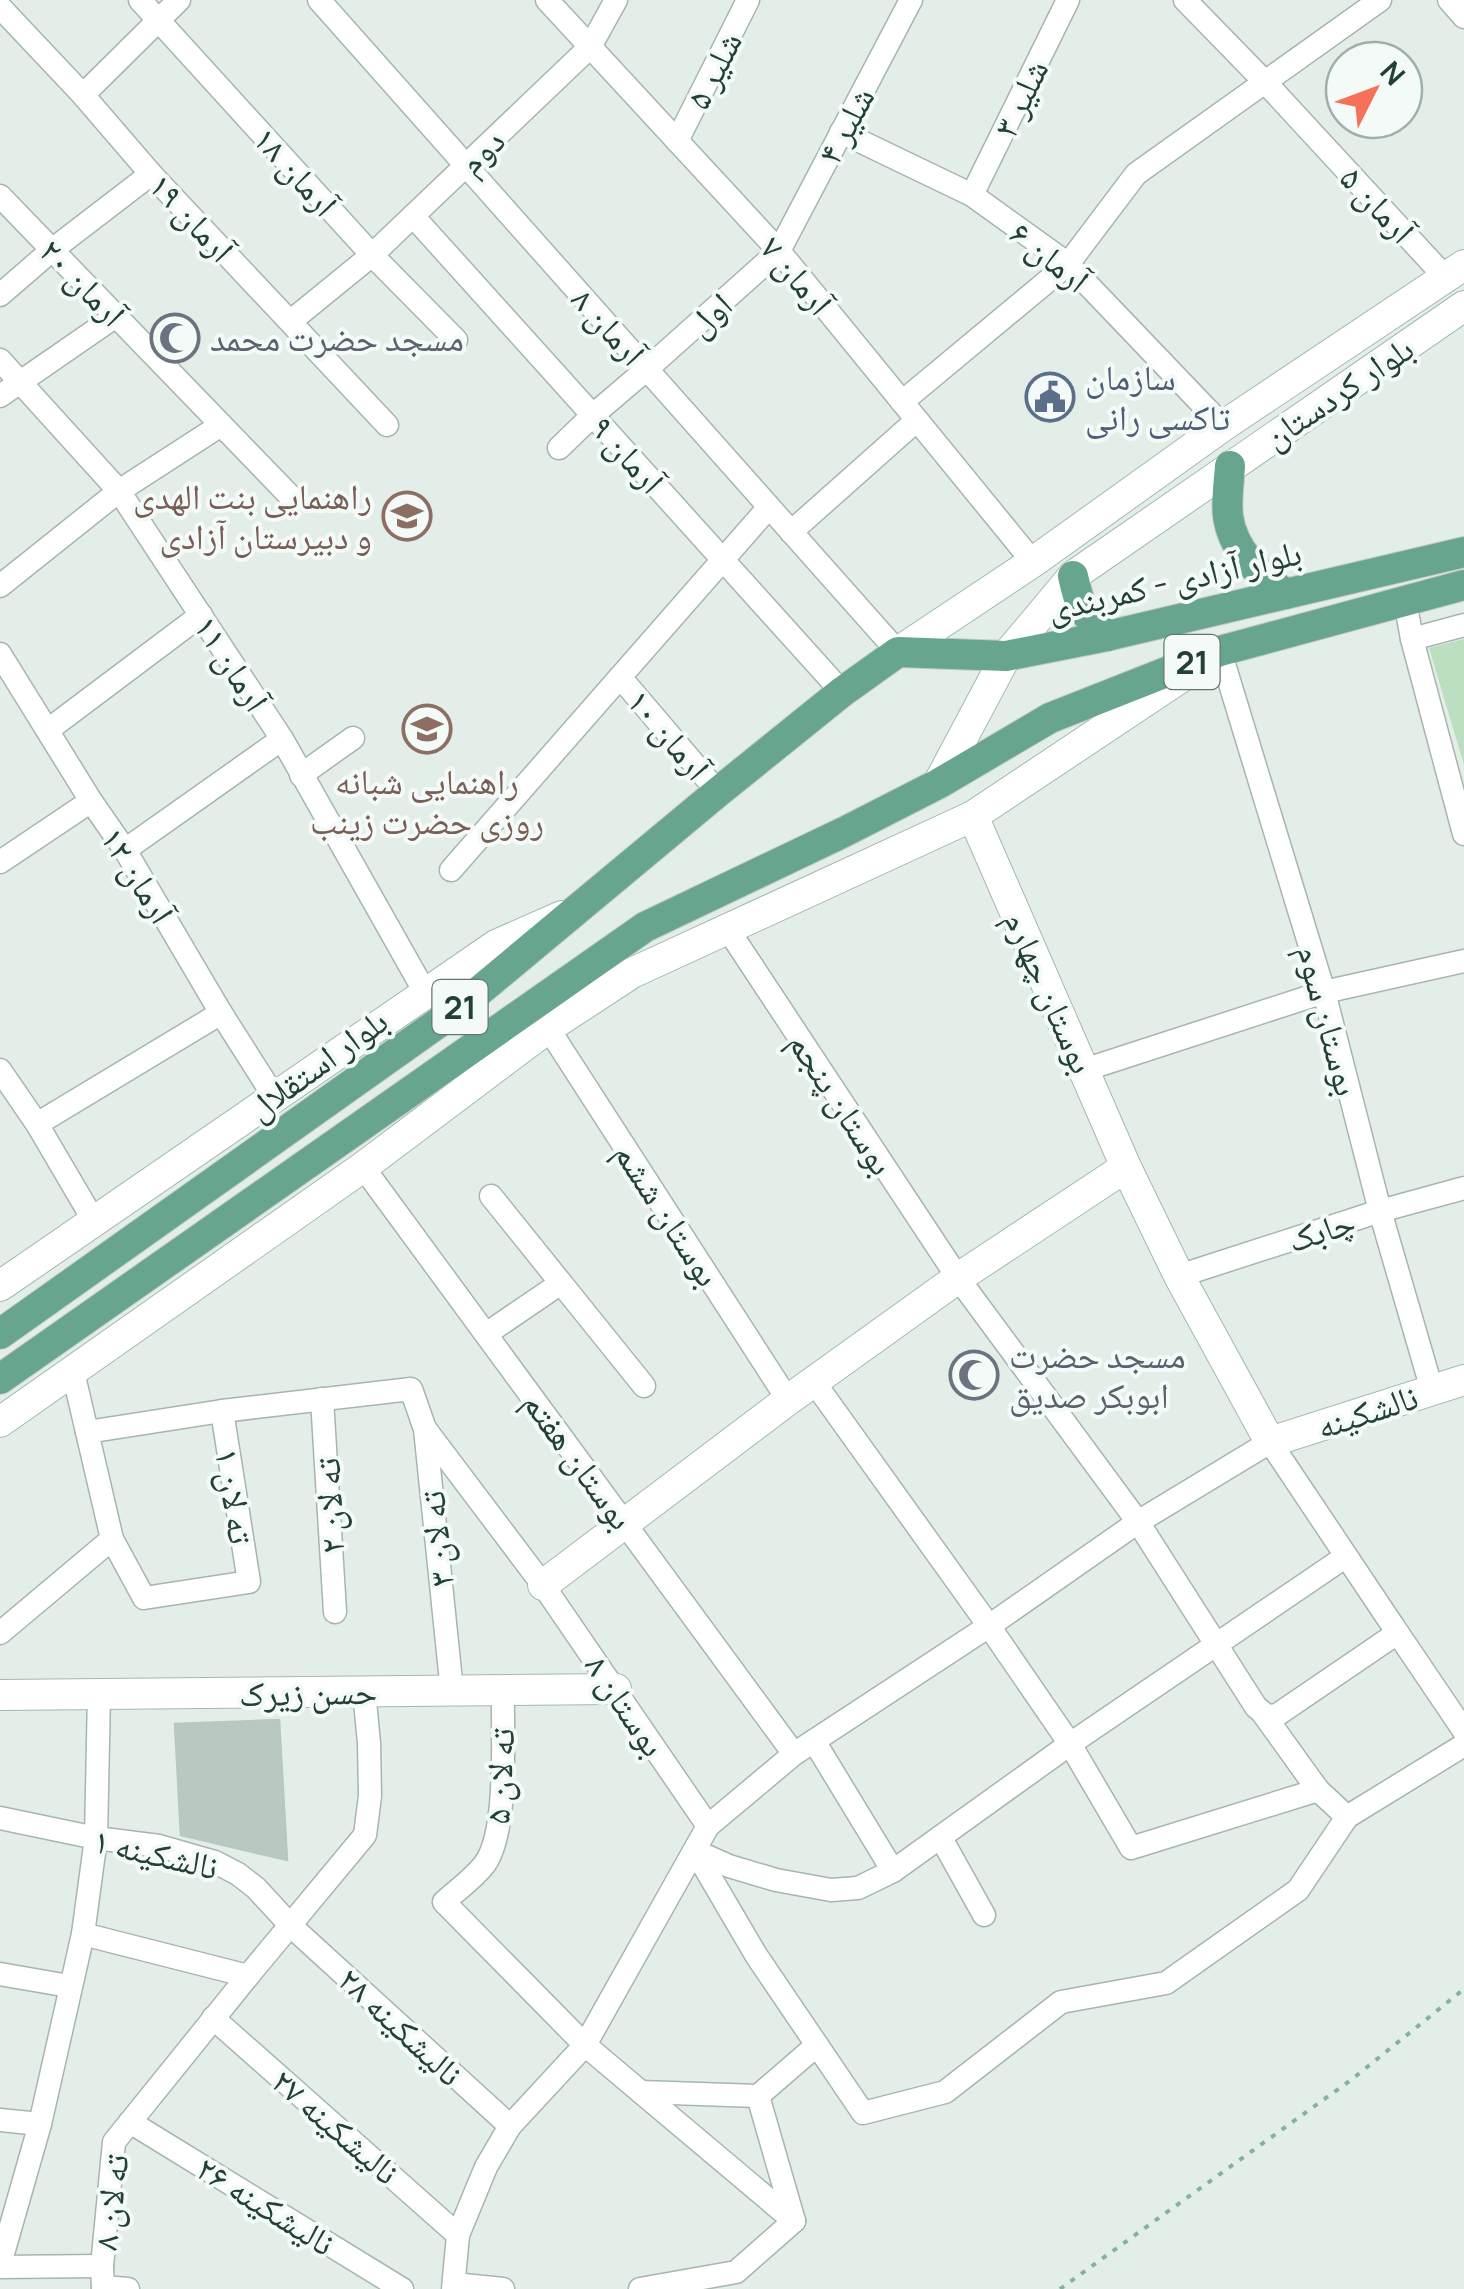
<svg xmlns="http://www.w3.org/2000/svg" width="1464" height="2289" font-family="Manrope,'Noto Naskh Arabic',sans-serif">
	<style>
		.green { fill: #bcdfc2 }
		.building { fill: #b9c9c1; stroke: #b6c8bf; stroke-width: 2.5 }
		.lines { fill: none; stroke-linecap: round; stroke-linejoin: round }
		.street-casing { stroke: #a6b6af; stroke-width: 25 }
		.secondary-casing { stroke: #a1baaf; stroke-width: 32 }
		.primary-casing { stroke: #c1cac6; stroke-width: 32 }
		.path { stroke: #83b29f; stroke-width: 4; stroke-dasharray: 5 8; stroke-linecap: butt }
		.street { stroke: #fff; stroke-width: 22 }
		.secondary { stroke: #fff; stroke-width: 30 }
		.primary { stroke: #67a58f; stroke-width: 30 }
		.labels { text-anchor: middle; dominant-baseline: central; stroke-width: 8; stroke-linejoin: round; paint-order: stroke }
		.shield { fill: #f4faf7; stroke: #61786f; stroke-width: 2.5 }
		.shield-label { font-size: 32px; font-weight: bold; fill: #224035 }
		.street-label { font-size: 35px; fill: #224035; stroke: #f4faf7 }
		.worship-label { font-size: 35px; fill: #5b616d; stroke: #f4faf7; text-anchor: start }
		.service-label { font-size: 35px; fill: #4e5e75; stroke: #f4faf7; text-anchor: start }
		.education-label { font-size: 35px; fill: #785e54; stroke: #f4faf7; text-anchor: end }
	</style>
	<rect width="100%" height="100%" fill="#e4eee8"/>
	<!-- green -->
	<path class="green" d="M1464 639V765L1429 648Z"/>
	<!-- building -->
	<path class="building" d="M279 1720 287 1860 181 1835 175 1724Z"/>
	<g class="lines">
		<!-- street casing -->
		<g class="street-casing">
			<g id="street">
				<path d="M140 0 372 255 456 340"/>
				<path d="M319 0 898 652"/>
				<path d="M547 0 779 251 1033 562"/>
				<path d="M1185 0 1265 82 1446 278"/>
				<path d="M1449 0 1464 17"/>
				<path d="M0 7 83 95 151 174 387 425"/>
				<path d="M83 95 179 0"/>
				<path d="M841 132 972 195 1068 264 1223 426"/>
				<path d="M677 141 748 0"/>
				<path d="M972 195 1068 0"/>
				<path d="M0 196 291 497"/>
				<path d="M413 216 842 692"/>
				<path d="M0 295 52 250 151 174"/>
				<path d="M291 321 372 255 590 47 616 0"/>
				<path d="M0 360 119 491 282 739 426 994"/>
				<path d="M0 396 116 316"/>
				<path d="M902 402 1068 264 1136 174 1380 0"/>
				<path d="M559 448 593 415 647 369 779 251 911 0"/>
				<path d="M791 532 917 420"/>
				<path d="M0 586 119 491 221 425"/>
				<path d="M1405 601 1412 639 1464 834"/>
				<path d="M1412 639 1464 625"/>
				<path d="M1220 651 1324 992 1380 1211 1432 1390"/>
				<path d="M0 654 91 801 125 850 221 1013 275 1098"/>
				<path d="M620 677 718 792"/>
				<path d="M48 730 201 615"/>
				<path d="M301 775 353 738"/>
				<path d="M125 850 282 739"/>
				<path d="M0 862 91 801"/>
				<path d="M451 870 769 507"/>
				<path d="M548 1028 788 1400"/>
				<path d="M0 1070 37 1124 94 1221"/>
				<path d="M1084 1070 1324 992 1464 961"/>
				<path d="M37 1124 221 1013"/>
				<path d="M363 1167 794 1754"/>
				<path d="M1179 1276 1380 1211 1464 1188"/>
				<path d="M561 1283 644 1386"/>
				<path d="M486 1334 561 1283 491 1196"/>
				<path d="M814 1382 989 1626 1070 1744 1131 1848 1318 1790 1262 1712"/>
				<path d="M322 1399 335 1612"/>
				<path d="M426 1430 543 1585 708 1826"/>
				<path d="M87 1432 222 1411 411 1389 425 1429 452 1691"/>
				<path d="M112 1539 144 1598 249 1582 222 1411"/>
				<path d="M1393 1626 1464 1731"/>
				<path d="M0 1633 112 1539 73 1372"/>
				<path d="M503 1690C502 1733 509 1833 484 1865 473 1879 457 1890 444 1902L585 2045 794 2221"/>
				<path d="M814 1741 893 1871"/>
				<path d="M1318 1790 1347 1817 1464 1745"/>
				<path d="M0 1818 96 1838 159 1846 215 1862 238 1874 256 1888 291 1926 510 2126"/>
				<path d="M941 1838 984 1915"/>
				<path d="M695 1851 756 1955 863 2113 945 2092 1061 2002 1166 1983 1298 1890 1347 1817"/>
				<path d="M695 1851 729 1866 776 1880 831 1890 858 1888 893 1871 1070 1744 1345 1557"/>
				<path d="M83 1934 248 1976"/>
				<path d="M0 1974 69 1986"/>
				<path d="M213 2018 458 2235"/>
				<path d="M641 2092 758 2096"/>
				<path d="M0 2120 40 2124"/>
				<path d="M130 2122 402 2289"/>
				<path d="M794 2221 758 2096 817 2045"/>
				<path d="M0 2264 40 2124 83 1934 96 1838 99 1694"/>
				<path d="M0 2267 102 2266"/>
				<path d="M454 2284 503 2289"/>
				<path d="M103 2287 128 2289"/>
				<path d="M103 2289 102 2266 114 2142 248 1976 365 1835 370 1796 369 1743 364 1691"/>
				<path d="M453 2289 458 2235 486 2167 510 2126 585 2045 708 1826 794 1754 989 1626 1138 1522 1270 1442 1393 1626V1636L1277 1715 1267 1716 1256 1707 1138 1522 958 1278 727 928"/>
				<path d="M640 2289 736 2272 794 2221"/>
			</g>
		</g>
		<!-- secondary casing -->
		<g class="secondary-casing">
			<g id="secondary">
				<path d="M898 652 1033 562 1223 426 1464 265"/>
				<path d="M938 784 1006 656 1073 576 1464 306"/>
				<path d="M973 816 1126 1167 1179 1276 1270 1442 1464 1380"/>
				<path d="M0 1286 496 945 562 916"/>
				<path d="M0 1422 363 1167 548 1028 632 973 973 816 1195 668"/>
				<path d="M543 1585 788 1400 958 1278 1126 1167"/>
				<path d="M0 1695 616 1689"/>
			</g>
		</g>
		<!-- primary casing -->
		<g class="primary-casing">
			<g id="primary">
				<path d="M1230 466C1229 482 1226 500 1228 516 1233 552 1259 573 1285 594"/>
				<path d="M1073 576C1080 609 1083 613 1107 636"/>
				<path d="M0 1334 455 1011 718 792 842 692 898 652 1006 656 1107 636 1464 552"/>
				<path d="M0 1379 645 927 844 832 938 784 1050 718 1220 651 1464 585"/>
			</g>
		</g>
		<!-- path -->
		<path class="path" d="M1060 2289 1351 2080 1464 1989"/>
		<!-- street -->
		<use href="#street" class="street"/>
		<!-- secondary -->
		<use href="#secondary" class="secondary"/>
		<!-- primary -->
		<use href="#primary" class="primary"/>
	</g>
	<!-- icons -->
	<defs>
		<g id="mosque-ring" transform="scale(2.5)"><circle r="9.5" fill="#f4faf7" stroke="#6b7280" stroke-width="1.5"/><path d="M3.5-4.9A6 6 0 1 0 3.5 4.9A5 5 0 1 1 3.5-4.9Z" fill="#6b7280"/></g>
		<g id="civic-ring" transform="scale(2.5)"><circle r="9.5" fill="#f4faf7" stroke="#5c6f8a" stroke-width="1.5"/><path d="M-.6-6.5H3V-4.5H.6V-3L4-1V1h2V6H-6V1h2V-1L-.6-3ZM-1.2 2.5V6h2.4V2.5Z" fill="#5c6f8a"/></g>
		<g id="school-ring" transform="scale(2.5)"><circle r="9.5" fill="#f4faf7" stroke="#8d6e63" stroke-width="1.5"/><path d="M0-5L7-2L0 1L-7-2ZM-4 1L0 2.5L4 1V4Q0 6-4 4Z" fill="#8d6e63"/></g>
	</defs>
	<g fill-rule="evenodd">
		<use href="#mosque-ring" x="175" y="338"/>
		<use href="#civic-ring" x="1050" y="397"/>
		<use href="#school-ring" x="407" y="516"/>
		<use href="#school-ring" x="427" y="729"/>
		<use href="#mosque-ring" x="974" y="1375"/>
	</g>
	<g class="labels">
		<!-- shield labels -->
		<g class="shield">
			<rect x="1164.5" y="635" width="55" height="54" rx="8"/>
			<rect x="432.5" y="980" width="55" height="54" rx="8"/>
		</g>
		<g class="shield-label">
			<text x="1192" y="662">21</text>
			<text x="460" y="1007">21</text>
		</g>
		<!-- street labels -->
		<g class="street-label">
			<text transform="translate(713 70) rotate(-63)">شلیر ۵</text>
			<text transform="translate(1020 98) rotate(-64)">شلیر ۳</text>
			<text transform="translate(845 125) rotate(-62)">شلیر ۴</text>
			<text transform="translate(481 151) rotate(-44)">دوم</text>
			<text transform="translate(296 171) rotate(48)">آرمان ۱۸</text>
			<text transform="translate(1378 204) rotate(47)">آرمان ۵</text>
			<text transform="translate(192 217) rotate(47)">آرمان ۱۹</text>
			<text transform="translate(1050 256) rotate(39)">آرمان ۶</text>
			<text transform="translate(797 275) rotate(50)">آرمان ۷</text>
			<text transform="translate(83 282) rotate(46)">آرمان ۲۰</text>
			<text transform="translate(709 314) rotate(-42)">اول</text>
			<text transform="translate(609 326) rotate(48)">آرمان ۸</text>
			<text transform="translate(1338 392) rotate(-34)">بلوار کردستان</text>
			<text transform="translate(628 454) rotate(48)">آرمان ۹</text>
			<text transform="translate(1174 580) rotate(-13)">بلوار آزادی - کمربندی</text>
			<text transform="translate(232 663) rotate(57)">آرمان ۱۱</text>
			<text transform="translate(669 734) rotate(50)">آرمان ۱۰</text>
			<text transform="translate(138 875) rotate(58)">آرمان ۱۲</text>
			<text transform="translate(1050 992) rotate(66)">بوستان چهارم</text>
			<text transform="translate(1329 1020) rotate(75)">بوستان سوم</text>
			<text transform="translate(317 1064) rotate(-36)">بلوار استقلال</text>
			<text transform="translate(842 1103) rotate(57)">بوستان پنجم</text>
			<text transform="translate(668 1214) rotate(57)">بوستان ششم</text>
			<text transform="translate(1321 1230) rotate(-18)">چابک</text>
			<text transform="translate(1367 1411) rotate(-18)">نالشکینه</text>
			<text transform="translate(579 1460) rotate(54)">بوستان هفتم</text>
			<text transform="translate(235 1496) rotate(81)">ته لان ۱</text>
			<text transform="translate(329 1506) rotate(-93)">ته لان ۲</text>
			<text transform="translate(436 1539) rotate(-96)">ته لان ۳</text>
			<text transform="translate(308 1692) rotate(-1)">حسن زیرک</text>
			<text transform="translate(626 1705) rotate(56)">بوستان ۸</text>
			<text transform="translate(499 1776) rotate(-87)">ته لان ۵</text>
			<text transform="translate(156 1853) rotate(13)">نالشکینه ۱</text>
			<text transform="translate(401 2026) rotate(43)">نالیشکینه ۲۸</text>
			<text transform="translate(336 2126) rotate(41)">نالیشکینه ۲۷</text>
			<text transform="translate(110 2202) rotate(-83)">ته لان ۸</text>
			<text transform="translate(266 2205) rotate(32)">نالیشکینه ۲۶</text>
		</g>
		<!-- worship labels -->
		<g class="worship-label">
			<text x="210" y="338">مسجد حضرت محمد</text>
			<text x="1009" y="1355">مسجد حضرت<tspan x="1009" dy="40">ابوبکر صدیق</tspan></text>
		</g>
		<!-- service labels -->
		<g class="service-label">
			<text x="1085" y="377">سازمان<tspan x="1085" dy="40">تاکسی رانی</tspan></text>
		</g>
		<!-- education labels -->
		<g class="education-label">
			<text x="372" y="496">راهنمایی بنت الهدی<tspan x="372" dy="40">و دبیرستان آزادی</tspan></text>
			<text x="427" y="781" text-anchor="middle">راهنمایی شبانه<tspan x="427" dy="40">روزی حضرت زینب</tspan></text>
		</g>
	</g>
	<!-- north arrow -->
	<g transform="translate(1374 90) rotate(48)"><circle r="48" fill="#f4faf7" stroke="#a0b0a9" stroke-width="2.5"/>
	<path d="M0-8L18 38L0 25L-18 38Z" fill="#f77159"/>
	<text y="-15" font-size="28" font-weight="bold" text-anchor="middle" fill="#224035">N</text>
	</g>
</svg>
